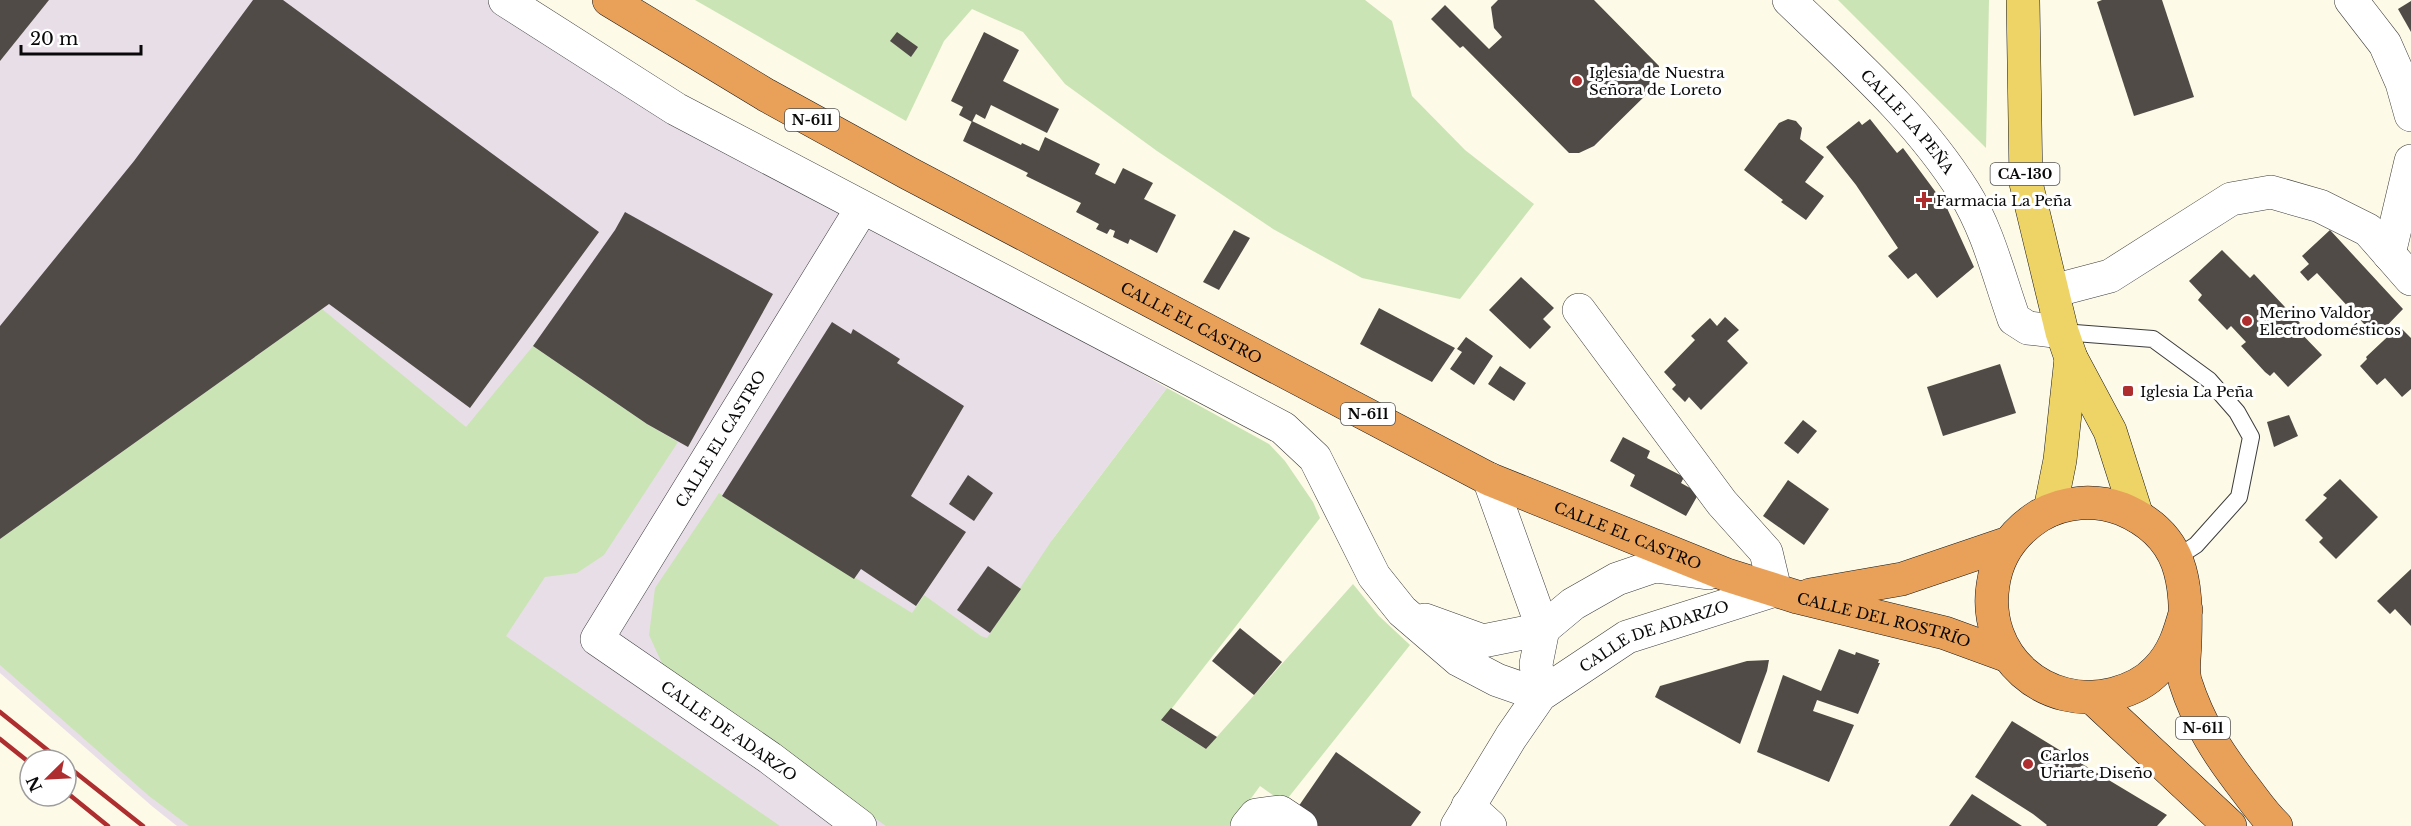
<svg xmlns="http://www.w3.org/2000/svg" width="2411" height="826" font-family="'Libre Baskerville',serif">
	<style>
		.industrial { fill: #e8dee8 }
		.green { fill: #cbe4b5 }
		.building { fill: #514b47 }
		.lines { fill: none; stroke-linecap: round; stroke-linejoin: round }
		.lane-casing { stroke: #3c3c3c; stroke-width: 18 }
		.street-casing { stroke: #3c3c3c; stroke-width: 34 }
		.primary-casing { stroke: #1a1a1a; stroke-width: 34 }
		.highway-casing { stroke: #1a1a1a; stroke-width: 34 }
		.lane { stroke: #fff; stroke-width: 16 }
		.street { stroke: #fff; stroke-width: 33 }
		.primary { stroke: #eed367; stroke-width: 33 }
		.highway { stroke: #e9a15a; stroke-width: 33 }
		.rail { stroke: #ae2d2e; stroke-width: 4.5 }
		.poi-dot { fill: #ae2d2e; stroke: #fff; stroke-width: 2 }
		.labels { text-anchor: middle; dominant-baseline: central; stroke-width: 6; stroke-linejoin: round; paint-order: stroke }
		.shield { fill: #fff; stroke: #535353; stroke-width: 1.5 }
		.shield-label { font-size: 14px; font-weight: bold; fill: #090909 }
		.poi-label { font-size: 15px; fill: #090909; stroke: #fff; text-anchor: start }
		.street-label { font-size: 15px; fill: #090909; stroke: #fff }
	</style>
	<rect width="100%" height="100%" fill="#fdfae7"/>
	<!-- industrial -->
	<path class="industrial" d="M0 0H489L1167 388 1052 540 994 826H177L153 807 0 673Z"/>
	<!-- green -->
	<g class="green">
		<path d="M695 0H1365L1392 21 1412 96 1465 150 1534 204 1460 299 1362 278 1273 229 1157 151 1065 84 1023 32 972 9 944 41 906 121Z"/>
		<path d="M1838 0H1989L1986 148Z"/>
		<path d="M322 309 466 427 533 346 647 424 678 442 604 555 577 573 545 577 506 636 780 826H189L149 796 0 665V539Z"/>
		<path d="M1167 388 1269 444 1285 461 1313 502 1320 518 1162 721 1206 749 1353 584 1379 616 1410 645 1284 803 1260 786 1231 826H886L665 670 649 635 655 588 719 493 912 613 924 595 981 636 987 638 1052 540Z"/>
	</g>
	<!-- building -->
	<g class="building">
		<path d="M0 0H49L0 61Z"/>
		<path d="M253 0H283L599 232 470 408 329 304 0 539V326L134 161Z"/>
		<path d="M1498 0H1594L1659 66V76L1654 87 1594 146 1579 153H1569L1463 46 1460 48 1431 19 1445 5 1489 49 1502 37 1494 28 1491 7Z"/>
		<path d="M2102 0H2162L2194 97 2134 116 2097 2Z"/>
		<path d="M2411 1V32L2398 9Z"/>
		<path d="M897 32 918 47 911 57 890 41Z"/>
		<path d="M984 32 1019 50 1003 81 1059 109 1047 133 991 105 985 119 976 114 972 122 959 115 963 107 951 101Z"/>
		<path d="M1788 119 1796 121 1802 128 1800 139 1824 157 1805 182 1824 196 1806 220 1781 202 1783 200 1744 170 1779 123Z"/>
		<path d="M1870 119 1897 153 1903 148 1946 206 1974 267 1937 298 1916 273 1908 279 1888 256 1898 248 1856 185 1826 147 1859 121 1862 125Z"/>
		<path d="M972 121 1021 145 1022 143 1039 151 1045 137 1100 164 1095 174 1115 184 1123 168 1153 183 1144 199 1176 215 1157 253 1130 239 1128 244 1113 237 1115 231 1110 229 1107 234 1096 229 1099 224 1076 212 1081 203 1026 176 1028 173 963 141Z"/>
		<path d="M625 212 773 294 688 447 647 424 533 346 615 230Z"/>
		<path d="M1234 230 1250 238 1219 290 1203 282Z"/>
		<path d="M2330 230 2403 309 2376 337 2317 273 2308 281 2300 272 2309 264 2302 256Z"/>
		<path d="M2222 250 2250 278 2254 274 2300 323 2295 327 2322 355 2288 387 2274 372 2270 376 2265 372 2241 346 2246 342 2231 326 2227 330 2198 300 2202 295 2189 281Z"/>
		<path d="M1521 277 1554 308 1543 319 1551 327 1530 349 1489 310Z"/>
		<path d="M1379 308 1455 348 1432 382 1360 344Z"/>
		<path d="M1725 317 1739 330 1727 341 1748 363 1701 410 1689 397 1685 402 1672 389 1676 385 1664 372 1695 340 1691 336 1710 318 1717 326Z"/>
		<path d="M832 322 851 334 853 329 900 359 897 363 964 406 911 496 966 532 916 606 861 569 854 579 722 496Z"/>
		<path d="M2399 326 2411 338V389L2402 397 2385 378 2377 385 2360 366 2367 359 2366 357Z"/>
		<path d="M1466 337 1493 356 1474 385 1450 369 1462 352 1457 349Z"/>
		<path d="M2000 364 2016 413 1943 436 1927 387Z"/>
		<path d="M1500 366 1526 383 1514 401 1488 384Z"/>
		<path d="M2289 415 2298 436 2274 447 2267 422Z"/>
		<path d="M1803 420 1817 431 1798 454 1784 443Z"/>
		<path d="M1623 437 1650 451 1647 458 1684 477 1681 483 1699 493 1686 516 1630 486 1635 475 1610 461Z"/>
		<path d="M968 475 993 493 974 521 949 504Z"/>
		<path d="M2340 479 2378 517 2336 559 2319 542 2323 538 2305 520 2327 498 2323 495Z"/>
		<path d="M1788 480 1829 509 1804 545 1763 516Z"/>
		<path d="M988 566 1021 589 990 633 957 610Z"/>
		<path d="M2411 569V626L2395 609 2390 614 2377 601Z"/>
		<path d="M1240 628 1282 662 1254 695 1212 661Z"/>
		<path d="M1839 649 1855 655 1856 652 1879 660 1878 663H1880L1858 714 1817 700 1813 711 1854 725 1829 782 1757 752 1783 675 1821 691Z"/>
		<path d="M1769 660 1767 671 1740 744 1655 697 1660 686 1747 661Z"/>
		<path d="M1171 708 1217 737 1206 749 1161 720Z"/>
		<path d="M2012 721 2102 776 2167 815 2157 826H2046L2047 825 2033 814 1975 777Z"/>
		<path d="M1336 752 1421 812 1411 826H1318L1296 810Z"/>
		<path d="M1972 794 2022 826H1949Z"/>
	</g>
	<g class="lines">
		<!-- lane casing -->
		<g class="lane-casing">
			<path id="lane" d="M2062 332 2153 339 2209 380 2237 412 2251 437 2239 497 2196 545 2176 558"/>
		</g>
		<!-- street casing -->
		<g class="street-casing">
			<g id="street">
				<path d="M505 0 676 109 1283 428 1315 458 1374 576 1402 611 1459 660 1497 680 1540 695"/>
				<path id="s1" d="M1789 0C1851 60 1918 118 1964 192 1988 230 1999 277 2014 319L2028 328 2062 332"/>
				<path d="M2351 0 2385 44 2402 83 2411 115"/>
				<path d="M2389 254 2411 161"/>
				<path d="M2053 291 2110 276 2231 199 2271 192 2320 206 2368 230 2411 279"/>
				<path d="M1489 479 1543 629 1536 664 1540 695"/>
				<path d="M1425 620 1483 641 1543 629 1573 604 1617 579 1655 566 1708 573"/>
				<path d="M1468 806 1490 826"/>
				<path id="s2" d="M860 826 770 758 597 639 862 208"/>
				<path d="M1247 826 1256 815 1280 812 1301 826"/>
				<path id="s3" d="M1457 826 1511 737 1540 695 1627 637 1775 590 1766 552 1722 503 1579 310"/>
			</g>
		</g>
		<!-- primary casing -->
		<g class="primary-casing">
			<g id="primary">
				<path d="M2023 0 2026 183 2062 332 2071 358 2110 431 2137 516"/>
				<path d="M2050 510 2060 460 2071 358"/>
			</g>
		</g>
		<!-- highway casing -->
		<g class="highway-casing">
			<g id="highway">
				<path id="s4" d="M609 0 766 95 908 173 1489 479 1727 575 1797 597 1945 633 2008 656"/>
				<path d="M1810 595 1902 579 2008 543"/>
				<path d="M2186 610C2180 632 2174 653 2157 670 2146 682 2129 690 2114 694 2045 711 1982 656 1993 585 1997 555 2014 532 2039 516 2064 501 2095 499 2122 509 2184 535 2187 582 2185 641 2185 653 2182 669 2185 681 2199 725 2219 755 2247 791 2256 803 2265 816 2276 826"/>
				<path d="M2094 699 2230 826"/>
			</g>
		</g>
		<!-- lane -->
		<use href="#lane" class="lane"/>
		<!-- street -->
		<use href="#street" class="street"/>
		<!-- primary -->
		<use href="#primary" class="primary"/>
		<!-- highway -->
		<use href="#highway" class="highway"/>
		<!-- rail -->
		<g class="rail">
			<path d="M0 712 60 760"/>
			<path d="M0 739 30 763"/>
			<path d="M66 765 143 826"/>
			<path d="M66 792 108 826"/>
		</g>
	</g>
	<!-- markers -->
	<g class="poi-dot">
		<circle cx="1577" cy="81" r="6"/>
		<path d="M1921 191h6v6h6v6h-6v6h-6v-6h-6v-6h6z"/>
		<circle cx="2247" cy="321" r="6"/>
		<rect x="2122" y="385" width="12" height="12" rx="3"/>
		<circle cx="2028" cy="764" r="6"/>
	</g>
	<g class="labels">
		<!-- shield labels -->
		<g class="shield">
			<rect x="785" y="109" width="54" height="22" rx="4.5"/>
			<rect x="1990.5" y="163" width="69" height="22" rx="4.5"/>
			<rect x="1341" y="403" width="54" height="22" rx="4.5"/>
			<rect x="2176" y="717" width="54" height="22" rx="4.5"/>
		</g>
		<g class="shield-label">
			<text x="812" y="120">N-611</text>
			<text x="2025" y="174">CA-130</text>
			<text x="1368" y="414">N-611</text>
			<text x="2203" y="728">N-611</text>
		</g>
		<!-- poi labels -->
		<g class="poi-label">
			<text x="1589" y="72">Iglesia de Nuestra<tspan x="1589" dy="17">Señora de Loreto</tspan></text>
			<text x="1936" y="200">Farmacia La Peña</text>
			<text x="2259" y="312">Merino Valdor<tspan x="2259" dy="17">Electrodomésticos</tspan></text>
			<text x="2140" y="391">Iglesia La Peña</text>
			<text x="2040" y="755">Carlos<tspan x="2040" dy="17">Uriarte Diseño</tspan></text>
		</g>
		<!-- street labels -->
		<g class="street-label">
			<text stroke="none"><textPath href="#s1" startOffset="170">CALLE LA PEÑA</textPath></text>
			<text stroke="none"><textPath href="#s4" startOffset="666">CALLE EL CASTRO</textPath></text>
			<text stroke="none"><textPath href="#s2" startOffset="558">CALLE EL CASTRO</textPath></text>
			<text stroke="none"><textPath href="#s4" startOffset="1152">CALLE EL CASTRO</textPath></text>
			<text stroke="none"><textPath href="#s4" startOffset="1422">CALLE DEL ROSTRÍO</textPath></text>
			<text stroke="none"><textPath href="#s3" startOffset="285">CALLE DE ADARZO</textPath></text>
			<text transform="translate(729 731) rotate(35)">CALLE DE ADARZO</text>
		</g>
	</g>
	<!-- north arrow -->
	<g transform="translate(48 778) rotate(246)"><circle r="28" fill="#ffffff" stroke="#9d9d9d" stroke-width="1.5"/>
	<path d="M0-4.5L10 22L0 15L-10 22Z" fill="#ae2d2e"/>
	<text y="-9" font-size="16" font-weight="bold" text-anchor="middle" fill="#090909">N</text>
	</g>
	<!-- scale -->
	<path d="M21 45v9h120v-9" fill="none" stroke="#090909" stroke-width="3"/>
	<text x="30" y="45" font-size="18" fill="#090909" stroke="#ffffff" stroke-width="4.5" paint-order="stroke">20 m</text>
</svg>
